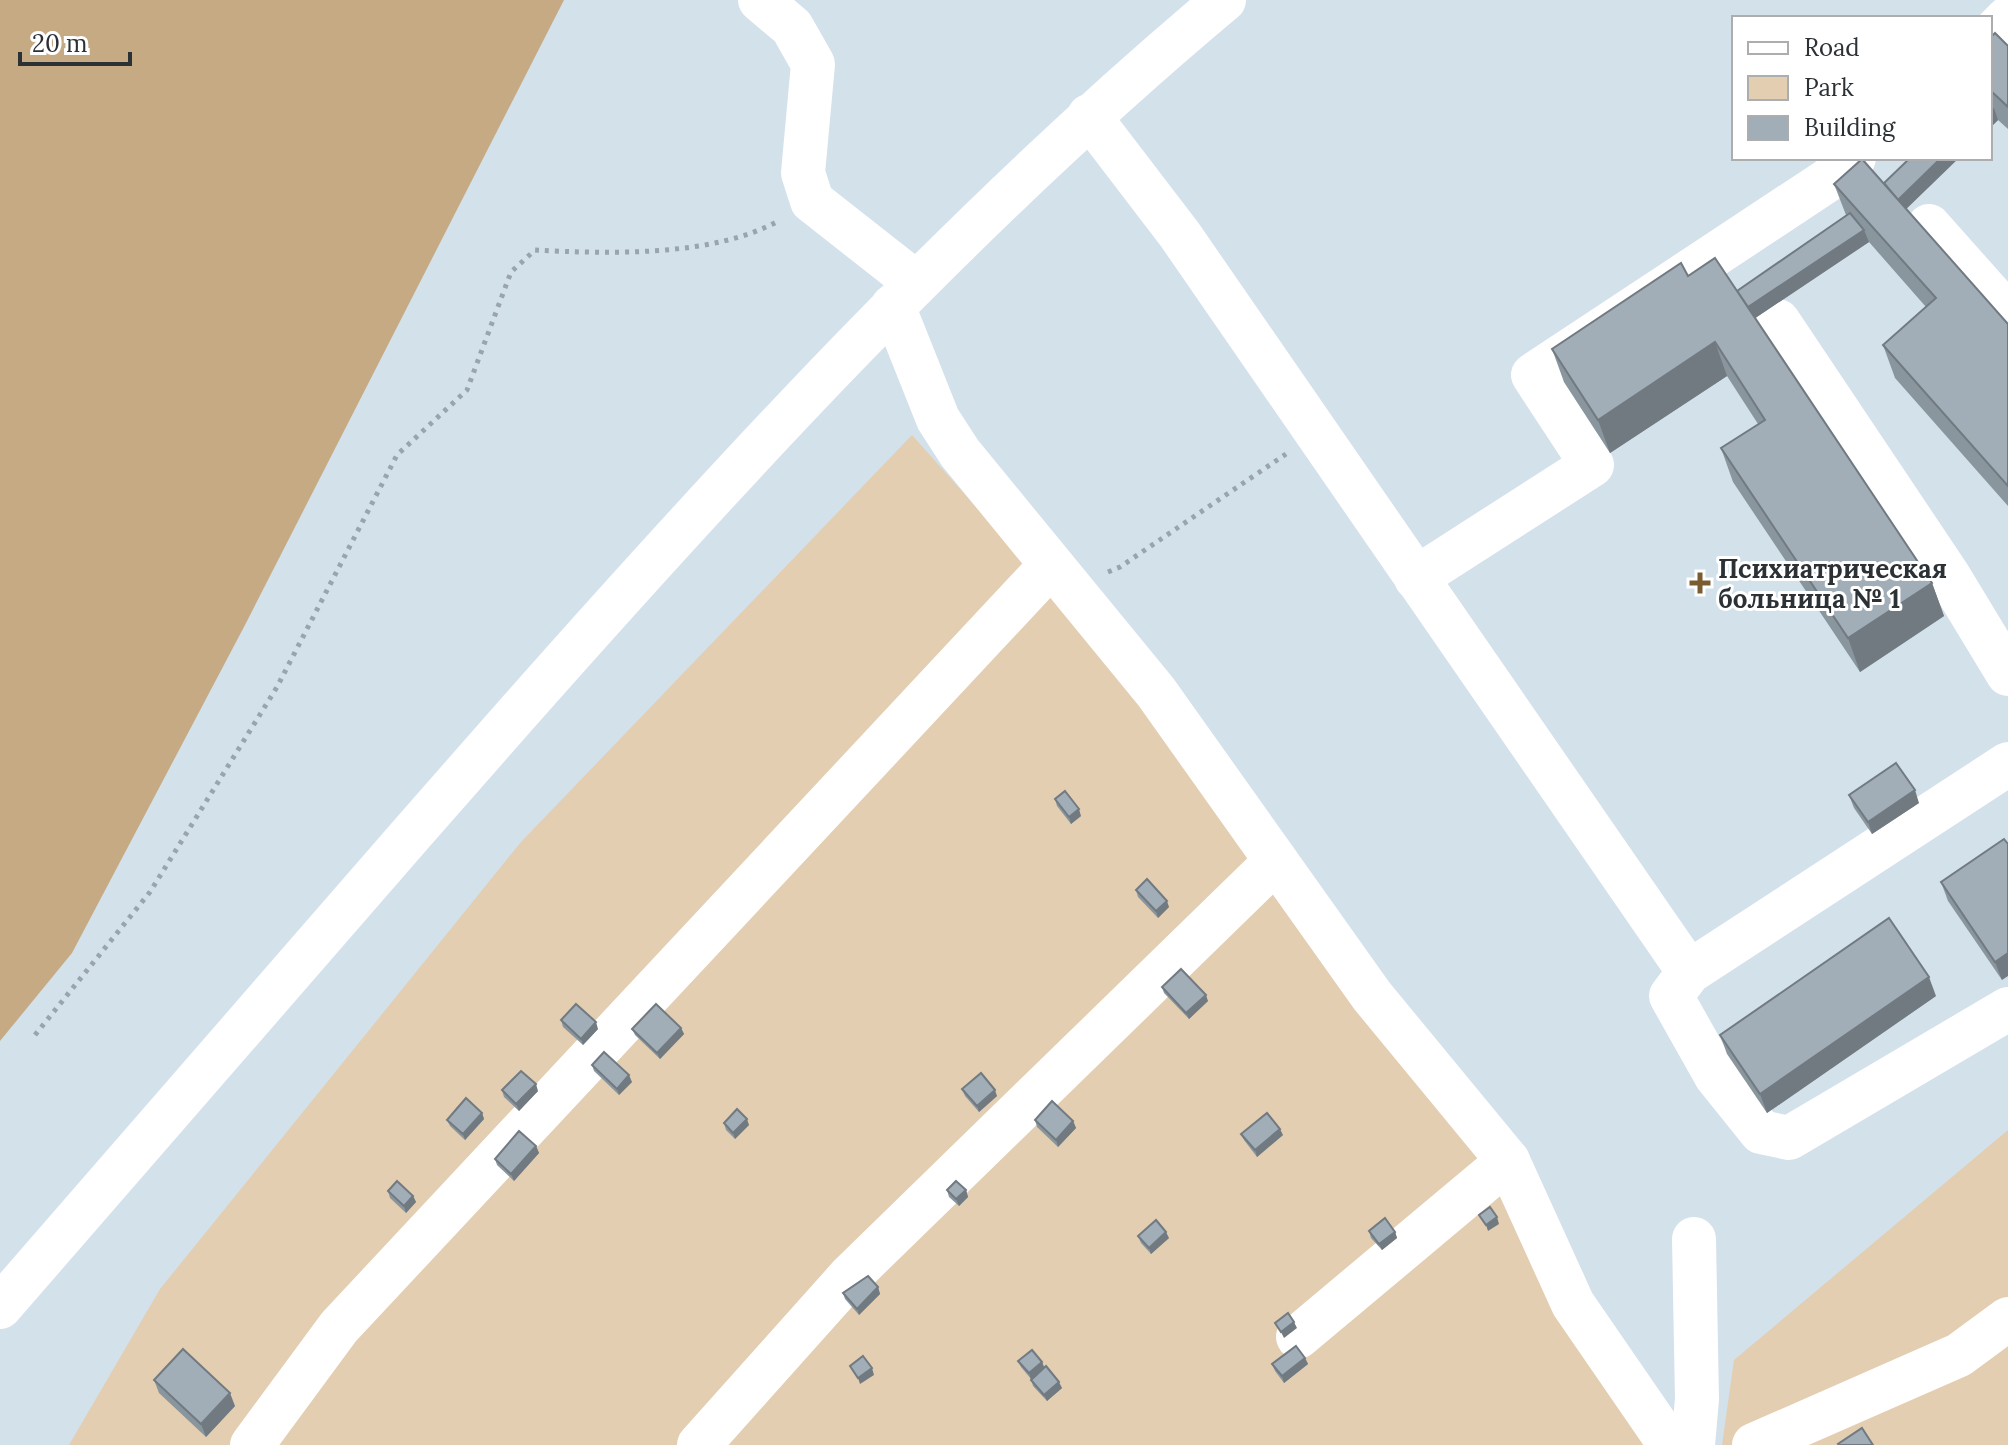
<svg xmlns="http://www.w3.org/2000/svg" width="2008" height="1445" font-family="Lora,serif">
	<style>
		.green { fill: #e3ceb1 }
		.forest { fill: #c5aa84 }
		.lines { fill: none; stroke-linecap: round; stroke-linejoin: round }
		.path { stroke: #99a4ac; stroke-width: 5; stroke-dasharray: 4 6; stroke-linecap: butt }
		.minor { stroke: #fff; stroke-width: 44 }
		.wall { fill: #8a969e }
		.shaded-wall { fill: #717a81 }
		.building { fill: #a1aeb8; stroke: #717a81; stroke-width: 2 }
		.poi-dot { fill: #795c30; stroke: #fff; stroke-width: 3 }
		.labels { text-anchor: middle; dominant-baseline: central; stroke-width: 6; stroke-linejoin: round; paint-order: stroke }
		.poi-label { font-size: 26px; font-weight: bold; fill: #2c3135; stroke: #fff; text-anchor: start }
	</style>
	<rect width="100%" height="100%" fill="#d3e1eb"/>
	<!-- green -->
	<g class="green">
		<path d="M912 435 1149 701 1515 1187 1649 1445H69L160 1289 521 842Z"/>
		<path d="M2008 1130V1445H1722L1734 1360Z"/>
	</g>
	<!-- forest -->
	<path class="forest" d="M0 0H564L245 625 72 953 0 1041Z"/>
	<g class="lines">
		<!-- path -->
		<g class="path">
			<path d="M1108 572 1120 567 1286 454"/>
			<path d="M35 1035 150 892 277 687 397 455 467 390 511 272 535 250C608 254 715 257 780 220"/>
		</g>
		<!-- minor -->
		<g class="minor">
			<path d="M760 0 792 27 813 64 803 173 812 201 915 282"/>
			<path d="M1990 36 2008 18"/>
			<path d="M1089 116 1180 235 1689 972"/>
			<path d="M1929 226 2008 315"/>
			<path d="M893 306 938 419 960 453 1156 692 1372 996 1508 1161 1573 1304 1670 1445"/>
			<path d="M1778 321 1948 575 2008 674"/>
			<path d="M1416 578 1592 465 1533 375 1828 180 1854 158"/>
			<path d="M2008 764 1689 972 1671 996 1716 1076 1761 1132 1789 1138 2008 1009"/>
			<path d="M0 1307C171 1110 342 912 515 716 738 464 966 216 1224 0"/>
			<path d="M1298 1337 1508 1161"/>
			<path d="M252 1445 339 1327 1051 565"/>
			<path d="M699 1445 850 1276 1276 861"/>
			<path d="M1693 1445 1697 1399 1694 1239"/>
			<path d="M1754 1445 1959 1355 2008 1319"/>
		</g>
	</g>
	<!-- wall -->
	<g class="wall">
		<path d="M1990 38 2008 46V129L1998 120 1990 128Z"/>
		<path d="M1834 184 1906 209 2008 324V506L1895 378 1883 345 1926 307 1869 242 1755 318 1932 583 1944 616 1860 672 1733 482 1721 448 1758 424 1727 376 1610 453 1564 382 1552 349 1688 276 1737 291 1846 215Z"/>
		<path d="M1849 795 1919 803 1872 834 1854 808Z"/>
		<path d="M1055 799 1081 816 1071 824 1057 806Z"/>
		<path d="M2004 839 2002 980 1948 901 1941 882Z"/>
		<path d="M1136 890 1169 907 1158 918 1138 897Z"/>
		<path d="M1162 987 1208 1001 1189 1019 1164 993Z"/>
		<path d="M1936 996 1767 1113 1727 1054 1720 1035Z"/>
		<path d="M561 1020 598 1029 583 1045 563 1027Z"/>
		<path d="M681 1028 684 1034 660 1059 635 1035 632 1029Z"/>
		<path d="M592 1065 632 1082 619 1095 594 1071Z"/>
		<path d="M962 1089 997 1096 979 1112 965 1096Z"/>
		<path d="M502 1090 538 1091 519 1111 504 1097Z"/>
		<path d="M482 1113 484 1119 465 1140 450 1126 447 1120Z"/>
		<path d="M1035 1120 1073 1121 1076 1128 1058 1147 1037 1127Z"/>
		<path d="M724 1123 749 1125 735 1139 726 1130Z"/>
		<path d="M1241 1134 1283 1135 1257 1157 1244 1140Z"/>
		<path d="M536 1146 539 1153 514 1181 497 1165 495 1159Z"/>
		<path d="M947 1190H966L968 1197 959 1206 949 1197Z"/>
		<path d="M388 1191 413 1196 416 1202 406 1213 390 1198Z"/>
		<path d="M1369 1231 1395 1232 1397 1238 1382 1250 1371 1238Z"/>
		<path d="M1138 1236 1169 1238 1151 1254 1141 1243Z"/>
		<path d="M878 1287 880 1294 859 1315 845 1299 843 1293Z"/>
		<path d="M1305 1358 1308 1364 1284 1383 1275 1371 1272 1364Z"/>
		<path d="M1018 1361 1042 1362 1044 1368 1062 1388 1047 1401 1033 1386 1031 1379 1021 1367Z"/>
		<path d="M154 1380 235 1406 206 1437 159 1393Z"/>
	</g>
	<!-- shaded-wall -->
	<g class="shaded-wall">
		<path d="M1994 108 1998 120 1990 128V111Z"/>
		<path d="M1941 158H1959L1897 218 1892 205Z"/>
		<path d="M1864 230 1869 242 1748 323 1744 310Z"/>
		<path d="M1715 342 1727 376 1610 453 1598 420Z"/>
		<path d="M1932 583 1944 616 1860 672 1848 638Z"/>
		<path d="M1915 790 1919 803 1872 834 1868 822Z"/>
		<path d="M1079 809 1081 816 1071 824 1069 817Z"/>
		<path d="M1167 901 1169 907 1158 918 1156 911Z"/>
		<path d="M2008 953V976L2002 980 1995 962Z"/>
		<path d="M1929 977 1936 996 1767 1113 1760 1094Z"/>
		<path d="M1206 995 1208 1001 1189 1019 1186 1013Z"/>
		<path d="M596 1022 598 1029 583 1045 581 1039Z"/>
		<path d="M681 1028 684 1034 660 1059 657 1053Z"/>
		<path d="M629 1075 632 1082 619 1095 617 1089Z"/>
		<path d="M536 1084 538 1091 519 1111 516 1104Z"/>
		<path d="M995 1090 997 1096 979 1112 977 1106Z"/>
		<path d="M482 1113 484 1119 465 1140 463 1134Z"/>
		<path d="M747 1119 749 1125 735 1139 733 1133Z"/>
		<path d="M1073 1121 1076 1128 1058 1147 1056 1140Z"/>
		<path d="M1280 1129 1283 1135 1257 1157 1255 1150Z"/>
		<path d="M536 1146 539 1153 514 1181 511 1174Z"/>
		<path d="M966 1190 968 1197 959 1206 956 1199Z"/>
		<path d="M413 1196 416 1202 406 1213 404 1206Z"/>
		<path d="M1497 1217 1499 1224 1488 1231 1486 1225Z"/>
		<path d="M1166 1232 1169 1238 1151 1254 1149 1248Z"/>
		<path d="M1395 1232 1397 1238 1382 1250 1379 1244Z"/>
		<path d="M878 1287 880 1294 859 1315 857 1309Z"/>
		<path d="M1294 1322 1297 1328 1284 1338 1281 1332Z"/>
		<path d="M1305 1358 1308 1364 1284 1383 1282 1376Z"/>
		<path d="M1042 1362 1045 1369 1031 1380 1029 1373Z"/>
		<path d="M872 1368 874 1375 860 1384 858 1378Z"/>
		<path d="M1059 1382 1062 1388 1047 1401 1044 1395Z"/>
		<path d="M230 1393 235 1406 206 1437 201 1424Z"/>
	</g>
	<!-- building -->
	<g class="building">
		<path d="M1995 33 2008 46V107L1990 90V38Z"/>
		<path d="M1910 158H1941L1898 200 1884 183Z"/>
		<path d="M1862 159 2008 324V486L1883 345 1936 298 1834 184Z"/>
		<path d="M1850 213 1864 230 1748 307 1737 291Z"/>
		<path d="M1715 258 1932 583 1848 638 1721 448 1765 420 1715 342 1598 420 1552 349 1681 263 1688 276Z"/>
		<path d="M1896 763 1915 790 1868 822 1849 795Z"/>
		<path d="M1065 791 1079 809 1069 817 1055 799Z"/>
		<path d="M2004 839 2008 844V953L1995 962 1941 882Z"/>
		<path d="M1147 879 1167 901 1156 911 1136 890Z"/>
		<path d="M1889 918 1929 977 1760 1094 1720 1035Z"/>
		<path d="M1181 969 1206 995 1186 1013 1162 987Z"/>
		<path d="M576 1004 596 1022 581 1039 561 1020Z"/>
		<path d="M656 1004 681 1028 657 1053 632 1029Z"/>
		<path d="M604 1052 629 1075 617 1089 592 1065Z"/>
		<path d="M521 1071 536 1084 516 1104 502 1090Z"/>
		<path d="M981 1073 995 1090 977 1106 962 1089Z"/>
		<path d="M466 1098 482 1113 463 1134 447 1120Z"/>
		<path d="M1052 1101 1073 1121 1056 1140 1035 1120Z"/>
		<path d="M737 1109 747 1119 733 1133 724 1123Z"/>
		<path d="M1267 1113 1280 1129 1255 1150 1241 1134Z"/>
		<path d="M519 1131 536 1146 511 1174 495 1159Z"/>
		<path d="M397 1181 413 1196 404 1206 388 1191Z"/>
		<path d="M956 1181 966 1190 956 1199 947 1190Z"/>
		<path d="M1490 1207 1497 1217 1486 1225 1479 1215Z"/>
		<path d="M1385 1218 1395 1232 1379 1244 1369 1231Z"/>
		<path d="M1156 1220 1166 1232 1149 1248 1138 1236Z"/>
		<path d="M868 1276 878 1287 857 1309 843 1293Z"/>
		<path d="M1288 1313 1294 1322 1281 1332 1275 1323Z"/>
		<path d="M1296 1346 1305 1358 1282 1376 1272 1364Z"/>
		<path d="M183 1349 230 1393 201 1424 154 1380Z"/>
		<path d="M1032 1350 1042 1362 1029 1373 1018 1361Z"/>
		<path d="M863 1356 872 1368 858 1378 850 1366Z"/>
		<path d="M1046 1366 1059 1382 1044 1395 1031 1380Z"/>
		<path d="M1862 1428 1873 1445H1839L1838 1444Z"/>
	</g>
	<!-- markers -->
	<path class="poi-dot" d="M1696 571h8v8h8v8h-8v8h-8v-8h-8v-8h8z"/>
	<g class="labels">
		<!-- poi labels -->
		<g class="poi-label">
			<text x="1718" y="568">Психиатрическая<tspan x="1718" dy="30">больница № 1</tspan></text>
		</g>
	</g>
	<!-- legend -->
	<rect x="1732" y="16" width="260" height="144" fill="#ffffff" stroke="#abadae" stroke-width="2"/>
	<rect x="1748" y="42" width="40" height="12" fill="#ffffff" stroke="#abadae" stroke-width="2"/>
	<text x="1804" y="56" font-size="24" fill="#2c3135">Road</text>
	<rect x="1748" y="76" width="40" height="24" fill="#e3ceb1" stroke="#abadae" stroke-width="2"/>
	<text x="1804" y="96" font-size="24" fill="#2c3135">Park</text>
	<rect x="1748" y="116" width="40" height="24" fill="#a1aeb8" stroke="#abadae" stroke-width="2"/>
	<text x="1804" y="136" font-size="24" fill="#2c3135">Building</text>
	<!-- scale -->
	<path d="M20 52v12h110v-12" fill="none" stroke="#2c3135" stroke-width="4"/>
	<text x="32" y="52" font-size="24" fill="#2c3135" stroke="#ffffff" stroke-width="6" paint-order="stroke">20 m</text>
</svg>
